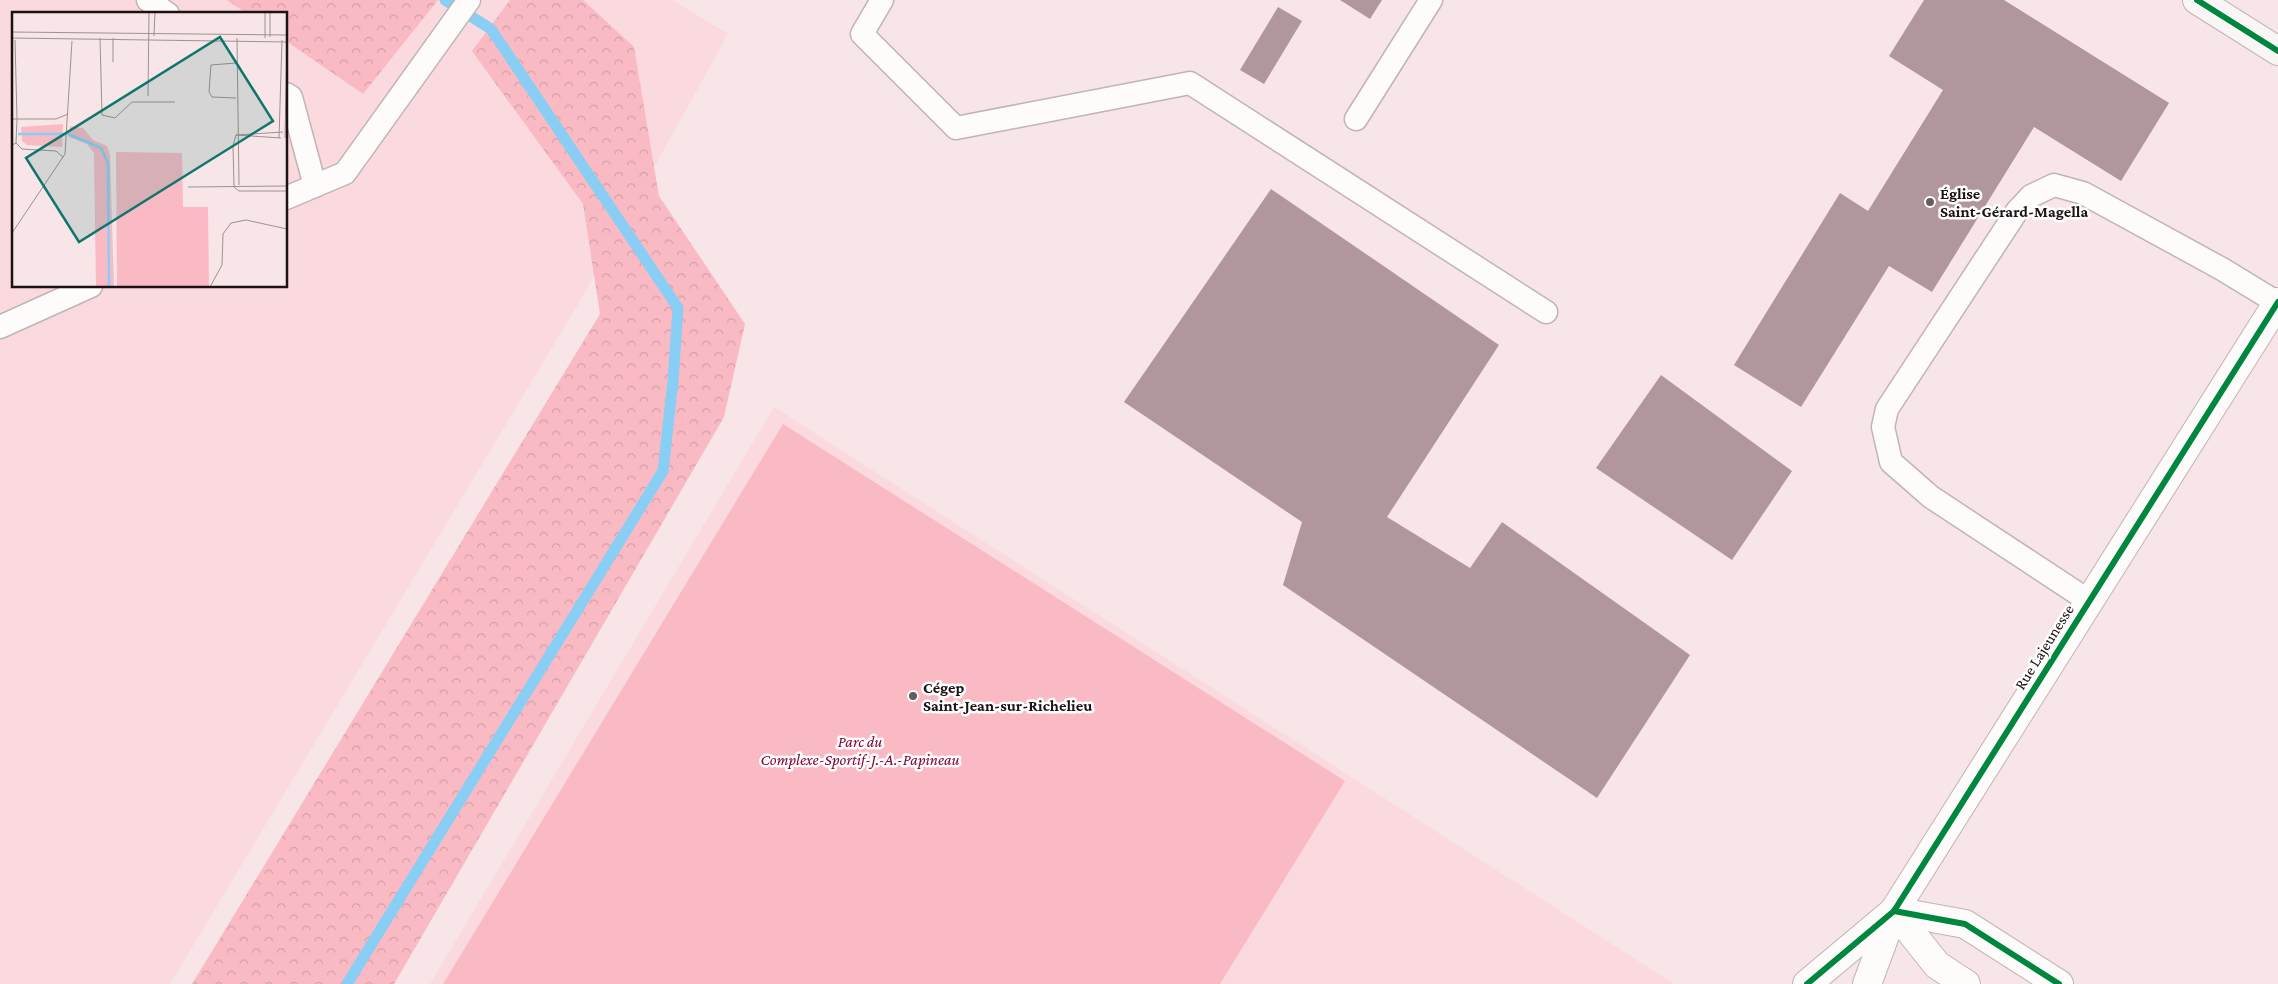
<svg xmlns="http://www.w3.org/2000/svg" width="2278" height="984" font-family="'Crimson Pro',serif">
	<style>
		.built { fill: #fadade; fill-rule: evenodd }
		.forest { fill: url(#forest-crowns) }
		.park { fill: #f9bac4 }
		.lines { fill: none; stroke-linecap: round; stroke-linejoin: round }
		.stream { stroke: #89cff5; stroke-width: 11 }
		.building { fill: #b1979c }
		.lane-casing { stroke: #c1b4b5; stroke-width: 25 }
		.street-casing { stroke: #c1b4b5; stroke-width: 30 }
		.secondary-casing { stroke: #c1b4b5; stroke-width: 30 }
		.lane { stroke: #fefbfb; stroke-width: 22 }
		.street { stroke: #fefbfb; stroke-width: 28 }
		.secondary { stroke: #faf6f6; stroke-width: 28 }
		.cycleway-casing { stroke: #fff; stroke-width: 9 }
		.cycleway { stroke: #00873e; stroke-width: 6 }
		.poi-dot { fill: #695b5d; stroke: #fff; stroke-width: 2 }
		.labels { text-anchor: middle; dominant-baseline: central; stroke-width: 5; stroke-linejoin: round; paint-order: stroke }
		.poi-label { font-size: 16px; font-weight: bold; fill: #1c1113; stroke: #fff; text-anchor: start }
		.street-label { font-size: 16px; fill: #1c1113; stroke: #fff }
		.park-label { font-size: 16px; font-style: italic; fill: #840434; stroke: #fff }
		.inset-river { fill: none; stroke: #89cff5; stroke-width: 2.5 }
		.inset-road { fill: none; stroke: #9f9092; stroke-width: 1 }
		.view { fill: #0f766e; fill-opacity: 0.15; stroke: #0f766e; stroke-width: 2.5 }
		.inset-edge { fill: none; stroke: #1c1113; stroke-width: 2.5 }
	</style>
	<defs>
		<pattern id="forest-crowns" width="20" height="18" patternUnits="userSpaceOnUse" patternTransform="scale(1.25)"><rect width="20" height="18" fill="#f9bac4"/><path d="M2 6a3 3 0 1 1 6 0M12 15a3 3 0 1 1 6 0" fill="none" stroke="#d59fa8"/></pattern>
	</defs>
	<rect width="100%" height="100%" fill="#f7e5e7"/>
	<!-- built -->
	<g class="built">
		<path d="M0 0H672L728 34 580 301 170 984H0ZM14 14H286V286H14Z"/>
		<path d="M774 407 1674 984H430Z"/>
	</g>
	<!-- forest -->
	<g class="forest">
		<path d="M227 0H438L363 94 286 41V14H247Z"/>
		<path d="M510 0H583L634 47 659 196 745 324 724 417 394 984H192L600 314 583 204 472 51Z"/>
	</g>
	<!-- park -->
	<path class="park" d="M783 424 1345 781 1220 984H443Z"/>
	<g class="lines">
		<!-- stream -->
		<path class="stream" d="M347 984 663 471 673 381 678 308 491 29 445 0"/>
	</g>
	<!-- building -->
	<g class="building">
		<path d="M1340 0H1382L1370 19Z"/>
		<path d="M1924 0H2004L2169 103 2121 181 2034 127 1932 292 1889 266 1801 407 1734 365 1840 193 1868 211 1943 90 1889 56Z"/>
		<path d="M1278 7 1302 21 1264 84 1240 70Z"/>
		<path d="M1271 189 1499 345 1387 517 1470 568 1502 522 1690 655 1597 798 1283 585 1302 522 1124 402Z"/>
		<path d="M1661 375 1792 471 1732 560 1596 468Z"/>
	</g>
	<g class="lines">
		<!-- lane casing -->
		<g class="lane-casing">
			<g id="lane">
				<path d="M148 0 168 14"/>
				<path d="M882 0 862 34 956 128 1190 83 1546 312"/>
				<path d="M286 94 291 97 315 186"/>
				<path d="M1356 119 1431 0"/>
				<path d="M286 198 345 173 469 0"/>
				<path d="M0 327 91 286"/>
				<path d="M2089 601 1931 497 1891 462 1883 427 1887 409 2017 211 2031 196 2054 185 2083 193 2222 269 2278 303"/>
			</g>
		</g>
		<!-- street casing -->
		<g class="street-casing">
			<g id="street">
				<path d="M1894 911 1965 924 2059 984"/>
				<path d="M1894 911 1937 965 1966 984"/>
				<path d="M1807 984 1893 912"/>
				<path d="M1867 984 1894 911 2278 302"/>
			</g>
		</g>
		<!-- secondary casing -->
		<g class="secondary-casing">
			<path id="secondary" d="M2197 0 2278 51"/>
		</g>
		<!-- lane -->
		<use href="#lane" class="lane"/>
		<!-- street -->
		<use href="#street" class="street"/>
		<!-- secondary -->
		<use href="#secondary" class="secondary"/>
		<!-- cycleway casing -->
		<g class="cycleway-casing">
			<g id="cycleway">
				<path d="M2197 0 2278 51"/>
				<path d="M1894 911 1965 924 2059 984"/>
				<path d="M1807 984 1894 911 2278 302"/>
			</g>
		</g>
		<!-- cycleway -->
		<use href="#cycleway" class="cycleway"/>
	</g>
	<!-- markers -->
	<g class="poi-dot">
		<circle cx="1930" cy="202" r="5"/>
		<circle cx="913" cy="696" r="5"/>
	</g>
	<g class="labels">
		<!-- poi labels -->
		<g class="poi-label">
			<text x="1940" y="193">Église<tspan x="1940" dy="18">Saint-Gérard-Magella</tspan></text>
			<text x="923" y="687">Cégep<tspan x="923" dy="18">Saint-Jean-sur-Richelieu</tspan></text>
		</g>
		<!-- street labels -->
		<g class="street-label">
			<text transform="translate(2044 647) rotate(-58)">Rue Lajeunesse</text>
		</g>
		<!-- park labels -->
		<g class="park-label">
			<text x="860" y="741">Parc du<tspan x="860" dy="18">Complexe-Sportif-J.-A.-Papineau</tspan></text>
		</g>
	</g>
	<!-- overview -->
	<g transform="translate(12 12)">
		<rect width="275" height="275" fill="#f7e5e7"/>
		<path d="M51 112 50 135 15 133 10 129 9 115ZM58 114 71 116 81 128 95 134 98 143 102 275H84L82 141 75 132 57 125Z" fill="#f9bac4"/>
		<path d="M104 140 170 141 171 195H196L197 275H105Z" fill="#f9bac4"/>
		<path class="inset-river" d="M6 122H52M56 122 89 136 96 151 97 275"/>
		<path class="inset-road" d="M0 20 275 23M142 24 143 0M258 25V0M0 26 275 30M88 26 90 103 103 106 120 90H163M225 26 227 173M253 26V0M101 50V26M136 84 137 0M224 86 200 85 197 80 199 53 224 51M0 107H44L56 102M224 123 271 120M224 123 269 126M267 126 270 28M273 126 275 28M4 131 10 137 44 139 51 145M0 133 4 131 5 107 3 28M176 175 275 174M222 175 227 179H275M222 175 221 134 224 123M0 221 53 142 60 29M198 275 210 253 211 222 219 211 234 208 275 217"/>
		<path class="view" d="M208 25 261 109 67 230 14 146Z"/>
		<rect width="275" height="275" class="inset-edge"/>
	</g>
</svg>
